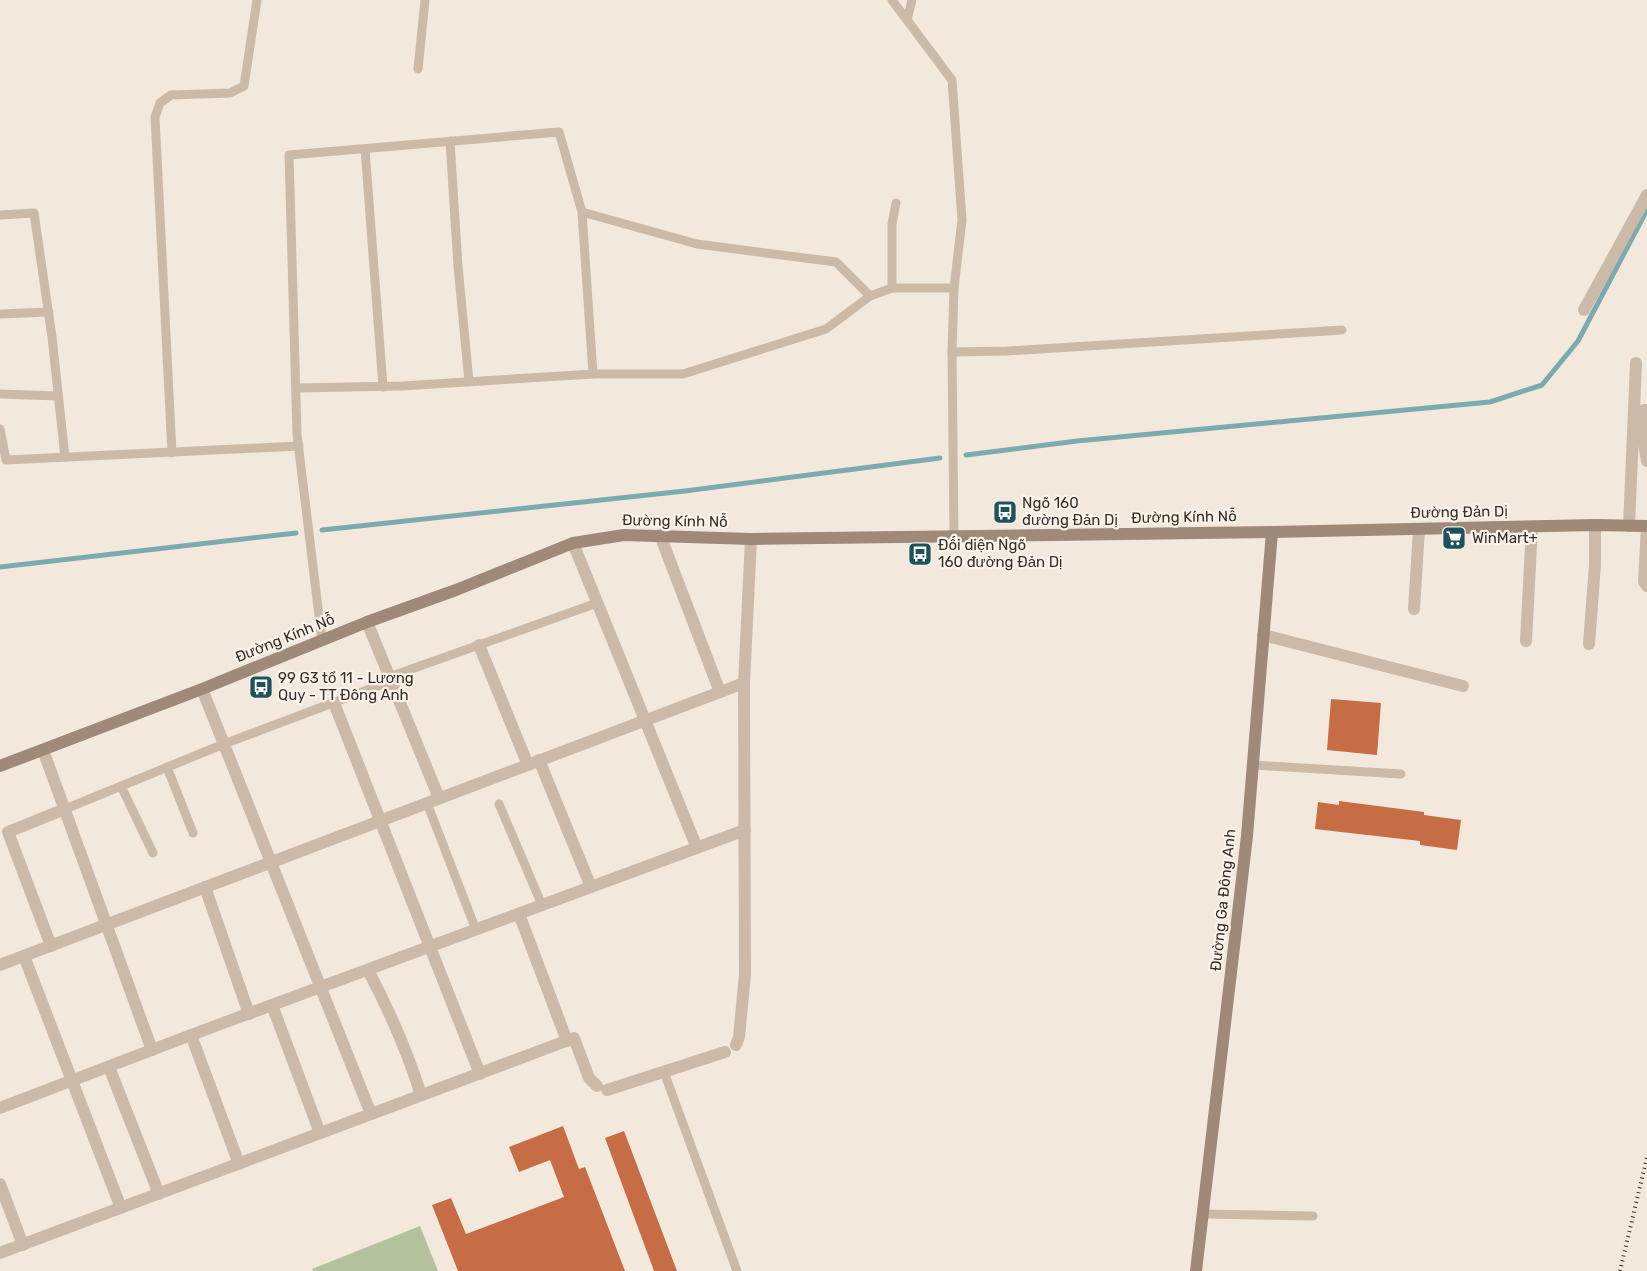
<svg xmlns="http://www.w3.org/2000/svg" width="1647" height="1271" font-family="Rubik,sans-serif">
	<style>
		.green { fill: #b3c29c }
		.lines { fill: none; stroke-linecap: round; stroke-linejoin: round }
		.stream { stroke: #7babb0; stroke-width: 5 }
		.building { fill: #c76d45 }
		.lane { stroke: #cbbaa8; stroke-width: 9 }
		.street { stroke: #cbbaa8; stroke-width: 12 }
		.secondary { stroke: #9f8979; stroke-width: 12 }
		.rail { stroke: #382e28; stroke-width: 4; stroke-dasharray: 1 4; stroke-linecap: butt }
		.labels { text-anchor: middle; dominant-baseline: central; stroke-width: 4.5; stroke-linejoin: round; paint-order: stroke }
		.poi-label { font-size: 15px; fill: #382e28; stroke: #faf3e9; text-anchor: start }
		.street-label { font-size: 15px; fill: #382e28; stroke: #faf3e9 }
	</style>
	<rect width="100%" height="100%" fill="#f2e9dc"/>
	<!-- green -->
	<path class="green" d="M420 1226 438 1271H313L312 1269Z"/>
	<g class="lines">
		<!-- stream -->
		<g class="stream">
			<path d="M966 455 1077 441 1490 402 1542 385 1578 341 1647 210"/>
			<path d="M322 530 685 491 940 458"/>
			<path d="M0 567 296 533"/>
		</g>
	</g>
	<!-- building -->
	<g class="building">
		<path d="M1331 699 1381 703 1377 755 1327 750Z"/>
		<path d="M1339 801 1424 812V815L1461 820 1457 850 1420 845V841L1315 829 1318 802 1339 805Z"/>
		<path d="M563 1126 579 1169 585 1167 625 1271H458L432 1205 451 1198 466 1234 564 1197 550 1160 519 1172 509 1147Z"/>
		<path d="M624 1131 677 1271H654L605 1138Z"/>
	</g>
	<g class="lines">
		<!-- lane -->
		<g class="lane">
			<path d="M892 0 952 80 962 220 954 288 952 352 954 536"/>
			<path d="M907 20 912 0"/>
			<path d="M418 69 425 0"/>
			<path d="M450 141 458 266 469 382"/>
			<path d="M365 149 383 387"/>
			<path d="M0 215 34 213 52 337 65 457"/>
			<path d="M892 288H954"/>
			<path d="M870 296 892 288V224L896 203"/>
			<path d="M0 314 49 312"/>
			<path d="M952 352 1007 351 1342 330"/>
			<path d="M296 388 402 386 593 374"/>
			<path d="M0 394 58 396"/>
			<path d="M0 429 6 460 299 446"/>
			<path d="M172 453 155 117 160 103 171 95 230 93 244 86 257 0"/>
			<path d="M322 641 297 434 289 155 559 132 582 212 593 374H683L826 329 870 296 836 262 697 244 582 212"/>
			<path d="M389 677 597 603"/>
			<path d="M1253 765 1401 774"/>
			<path d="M167 767 193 833"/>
			<path d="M121 786 153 853"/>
			<path d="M427 803 476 930"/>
			<path d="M499 804 542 905"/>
			<path d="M65 809 224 744 391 681"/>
			<path d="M664 1072 737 1271"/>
			<path d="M1203 1214 1313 1216"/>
		</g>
		<!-- street -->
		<g class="street">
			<path d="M1584 310 1647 195"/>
			<path d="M1647 410H1644L1642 434 1647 461"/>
			<path d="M1629 526 1636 363"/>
			<path d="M1647 526 1644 582 1647 586"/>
			<path d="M660 535 720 692"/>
			<path d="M573 543 697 848"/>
			<path d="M1414 609 1419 529"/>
			<path d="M367 622 439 798"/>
			<path d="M1263 635 1463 686"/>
			<path d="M1526 641 1532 527"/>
			<path d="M1589 644 1595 565V525"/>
			<path d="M479 645 528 765"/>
			<path d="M202 689 371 1114"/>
			<path d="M334 703 480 1074"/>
			<path d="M43 750 152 1050"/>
			<path d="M539 760 591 887"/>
			<path d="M205 887 249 1014"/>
			<path d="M519 914 567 1041"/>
			<path d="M51 946 8 832 65 809"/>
			<path d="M24 956 121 1208"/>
			<path d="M0 965 744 683"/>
			<path d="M368 970C390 1012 407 1050 421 1095"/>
			<path d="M272 1005 320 1133"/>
			<path d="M191 1035 239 1164"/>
			<path d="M736 1045 739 1037 745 974 744 683 751 539"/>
			<path d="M109 1067 159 1194"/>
			<path d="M607 1090 725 1052"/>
			<path d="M0 1108 191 1035 745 830"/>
			<path d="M0 1184 23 1245"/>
			<path d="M0 1253 574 1038 589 1078 597 1086"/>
		</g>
		<!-- secondary -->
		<g class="secondary">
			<path d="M0 766 202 689 367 622 456 590 573 543 624 535 751 539 1272 532 1595 525 1647 526"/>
			<path d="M1196 1271 1247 836 1272 532"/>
		</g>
		<!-- rail -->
		<path class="rail" d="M1620 1271 1647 1157"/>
	</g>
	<!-- icons -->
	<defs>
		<g id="bus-square" transform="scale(1.25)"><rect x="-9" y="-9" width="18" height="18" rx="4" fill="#1d525a" stroke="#faf3e9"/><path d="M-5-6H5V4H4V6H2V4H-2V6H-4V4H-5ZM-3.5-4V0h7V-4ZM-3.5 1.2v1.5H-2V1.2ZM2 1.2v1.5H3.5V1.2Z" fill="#fff"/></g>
		<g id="supermarket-square" transform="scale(1.25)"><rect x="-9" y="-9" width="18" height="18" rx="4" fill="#1d525a" stroke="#faf3e9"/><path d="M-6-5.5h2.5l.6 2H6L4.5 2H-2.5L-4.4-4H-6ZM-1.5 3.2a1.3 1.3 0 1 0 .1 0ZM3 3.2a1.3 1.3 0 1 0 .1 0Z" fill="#fff"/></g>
	</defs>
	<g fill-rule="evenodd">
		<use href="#bus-square" x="1005" y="512"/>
		<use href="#supermarket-square" x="1454" y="538"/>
		<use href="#bus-square" x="920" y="554"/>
		<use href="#bus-square" x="261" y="687"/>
	</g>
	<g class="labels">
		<!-- poi labels -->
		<g class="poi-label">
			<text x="1022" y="503">Ngõ 160<tspan x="1022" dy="17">đường Đản Dị</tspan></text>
			<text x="1472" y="538">WinMart+</text>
			<text x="938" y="545">Đối diện Ngõ<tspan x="938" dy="17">160 đường Đản Dị</tspan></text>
			<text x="278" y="678">99 G3 tổ 11 - Lương<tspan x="278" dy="17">Quy - TT Đông Anh</tspan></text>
		</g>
		<!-- street labels -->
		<g class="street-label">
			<text transform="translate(1459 512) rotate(-1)">Đường Đản Dị</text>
			<text transform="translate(1184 517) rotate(-1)">Đường Kính Nỗ</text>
			<text transform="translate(675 521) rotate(1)">Đường Kính Nỗ</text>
			<text transform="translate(285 638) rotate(-22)">Đường Kính Nỗ</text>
			<text transform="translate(1223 900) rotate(-84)">Đường Ga Đông Anh</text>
		</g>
	</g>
</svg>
